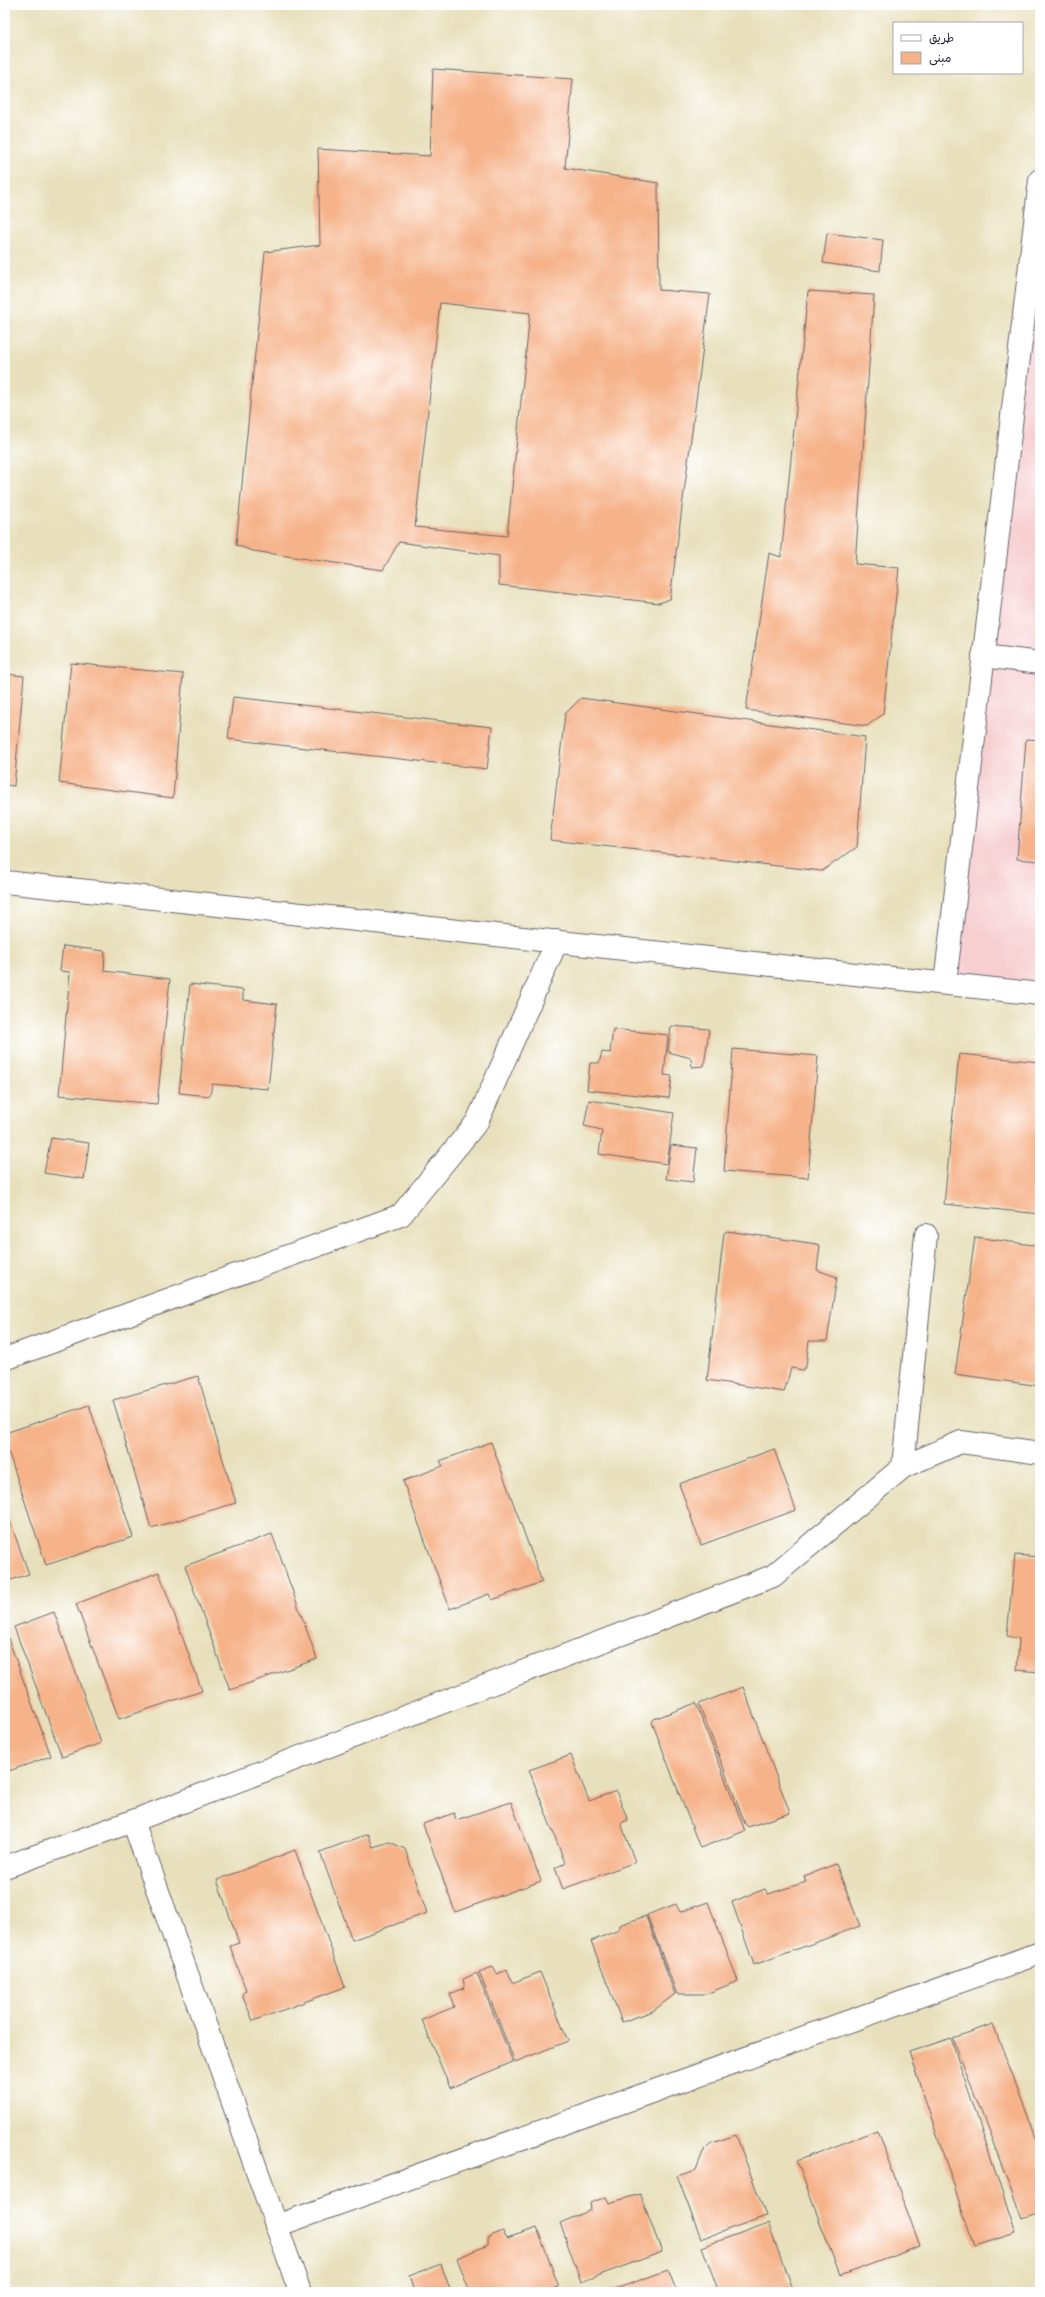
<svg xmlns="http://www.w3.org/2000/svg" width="1045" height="2297" font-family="Caveat,'Playpen Sans Arabic',sans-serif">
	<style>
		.built { fill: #f7cfd1 }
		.building { fill: #f6b289; fill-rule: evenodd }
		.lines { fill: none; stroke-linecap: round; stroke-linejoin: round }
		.minor-casing { stroke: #676468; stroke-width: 24 }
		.minor { stroke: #fff; stroke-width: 22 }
	</style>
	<rect width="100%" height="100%" fill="#fff"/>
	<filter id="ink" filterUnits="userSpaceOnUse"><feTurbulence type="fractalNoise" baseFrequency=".025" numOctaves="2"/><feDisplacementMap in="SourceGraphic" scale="8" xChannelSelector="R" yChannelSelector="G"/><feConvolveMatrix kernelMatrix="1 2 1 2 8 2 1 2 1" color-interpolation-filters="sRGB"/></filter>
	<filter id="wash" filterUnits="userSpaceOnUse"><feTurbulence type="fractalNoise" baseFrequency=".012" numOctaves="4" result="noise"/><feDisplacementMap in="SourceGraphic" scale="16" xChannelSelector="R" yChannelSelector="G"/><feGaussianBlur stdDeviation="0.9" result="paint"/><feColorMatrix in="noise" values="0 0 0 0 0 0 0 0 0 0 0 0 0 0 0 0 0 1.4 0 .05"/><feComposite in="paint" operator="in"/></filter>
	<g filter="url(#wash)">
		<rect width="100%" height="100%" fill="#e8e0bc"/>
		<!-- built -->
		<path class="built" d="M1040 180V994L945 983Z"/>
		<g id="blocks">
			<!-- building -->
			<g class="building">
				<path d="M433 69 573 79 565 168 658 183 659 290 710 294 670 599 659 603 499 585V556L399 542 383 570 253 551 236 545 265 252 320 245 318 149 430 156ZM440 303 530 313 507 536 415 527Z"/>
				<path d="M827 233 883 240 880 271 823 263Z"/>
				<path d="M808 291 874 295 855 564 899 568 883 714 867 726 746 710 769 553 781 557Z"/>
				<path d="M71 663 183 674 173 798 59 783Z"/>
				<path d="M5 674 24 676 14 786 5 785Z"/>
				<path d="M233 697 492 727 487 769 228 739Z"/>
				<path d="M581 698 865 737 857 847 822 871 550 840 565 714Z"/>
				<path d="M1026 739 1040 740V861L1017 859Z"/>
				<path d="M63 946 105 951 104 971 170 979 157 1104 59 1095 70 972 60 971Z"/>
				<path d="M190 984 243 990V1000L277 1004 268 1089 212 1084 210 1096 179 1093Z"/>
				<path d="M671 1026 709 1029 704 1066 692 1067 691 1058 668 1052Z"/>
				<path d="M613 1029 668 1035 664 1075 672 1076 669 1098 587 1090 590 1063H599L602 1052 610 1053Z"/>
				<path d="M733 1049 818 1056 808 1178 724 1171Z"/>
				<path d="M959 1054 1040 1062V1214L944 1204Z"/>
				<path d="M589 1100 674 1113 667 1164 599 1154 602 1130 584 1126Z"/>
				<path d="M51 1138 89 1143 84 1179 44 1173Z"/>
				<path d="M671 1145 697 1148 693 1182 666 1179Z"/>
				<path d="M727 1231 817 1244 820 1246 817 1270 837 1277 827 1341H809L806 1366 803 1370 791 1368 784 1392 707 1380 724 1233Z"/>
				<path d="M975 1237 1040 1246V1386L955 1374Z"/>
				<path d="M198 1376 236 1503 151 1528 113 1400Z"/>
				<path d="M89 1405 133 1537 46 1565 5 1442V1433Z"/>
				<path d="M491 1442 542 1582 492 1600 489 1594 450 1609 403 1481 443 1466 440 1461Z"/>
				<path d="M774 1449 796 1510 701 1545 679 1484Z"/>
				<path d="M5 1508 29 1574 5 1582Z"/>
				<path d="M272 1534 317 1659 230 1690 185 1566Z"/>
				<path d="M1015 1555 1040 1557V1672L1017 1670 1019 1639 1007 1636Z"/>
				<path d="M159 1572 202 1691 119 1719 76 1604Z"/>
				<path d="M54 1612 101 1743 62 1757 14 1627Z"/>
				<path d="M5 1630 51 1756 9 1771 5 1760Z"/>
				<path d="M743 1687 790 1813 748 1827 745 1824 699 1704Z"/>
				<path d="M696 1703 745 1831 700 1848 652 1722 654 1719Z"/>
				<path d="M571 1755 589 1801 616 1791 628 1820 621 1823 635 1862 563 1889 555 1868 565 1863 529 1770Z"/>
				<path d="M511 1802 541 1881 455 1912 423 1824 454 1813 456 1820Z"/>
				<path d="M368 1834 373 1847 390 1842 405 1849 427 1913 352 1940 320 1852Z"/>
				<path d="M295 1850 345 1987 253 2021 242 1994 246 1990 230 1946 239 1943 217 1880Z"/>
				<path d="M836 1864 860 1926 754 1965 732 1902 765 1889 768 1894 806 1882 804 1876Z"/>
				<path d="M708 1902 738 1981 706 1994H677L647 1915 676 1904 680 1912Z"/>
				<path d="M646 1916 675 1994 653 2011 622 2022 591 1941 619 1930V1925Z"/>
				<path d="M493 1967 497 1974 507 1970 512 1983 540 1972 568 2041 515 2062 479 1972Z"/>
				<path d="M477 1973 513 2062 450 2088 422 2020 454 2007 450 1994 465 1988 463 1979Z"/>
				<path d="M993 2024 1040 2148V2211L1022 2218 953 2038Z"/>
				<path d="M951 2038 1016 2233 974 2246 909 2052Z"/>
				<path d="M877 2130 920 2246 840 2276 797 2161Z"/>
				<path d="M736 2135 766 2216 701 2239 677 2176 696 2170 703 2152 712 2143Z"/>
				<path d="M640 2194 662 2252 581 2282 560 2223 591 2210 590 2203 606 2197 609 2203Z"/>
				<path d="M768 2223 793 2292H719L702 2247Z"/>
				<path d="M537 2228 559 2287 545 2292H470L457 2258 488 2245V2237L503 2231 507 2238Z"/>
				<path d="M441 2264 451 2292H414L409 2276Z"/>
				<path d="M668 2270 677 2292H607Z"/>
			</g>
		</g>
	</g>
	<g filter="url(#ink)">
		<use href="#blocks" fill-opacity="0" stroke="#676468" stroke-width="1"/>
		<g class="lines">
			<!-- minor casing -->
			<g class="minor-casing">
				<g id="minor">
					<path d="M983 656 1040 663"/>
					<path d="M5 882 1040 994"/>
					<path d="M945 983 1040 180"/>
					<path d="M5 1359 401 1215 477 1122 557 941"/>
					<path d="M903 1467 961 1442 1040 1453"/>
					<path d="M133 1821 300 2292"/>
					<path d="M5 1867 133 1821 773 1576 903 1467 926 1235"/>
					<path d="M276 2226 1040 1953"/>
				</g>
			</g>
			<!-- minor -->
			<use href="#minor" class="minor"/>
		</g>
	</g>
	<!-- margin -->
	<rect width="1045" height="2297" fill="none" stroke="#fff" stroke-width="20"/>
	<!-- legend -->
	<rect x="893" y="22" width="130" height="52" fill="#ffffff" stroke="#a7a7b1"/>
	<rect x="901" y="35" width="20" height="6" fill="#ffffff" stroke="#a7a7b1"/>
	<text x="929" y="42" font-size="12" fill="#22223b">طريق</text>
	<rect x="901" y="52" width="20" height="12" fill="#f6b289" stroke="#a7a7b1"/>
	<text x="929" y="62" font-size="12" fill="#22223b">مبنى</text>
</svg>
